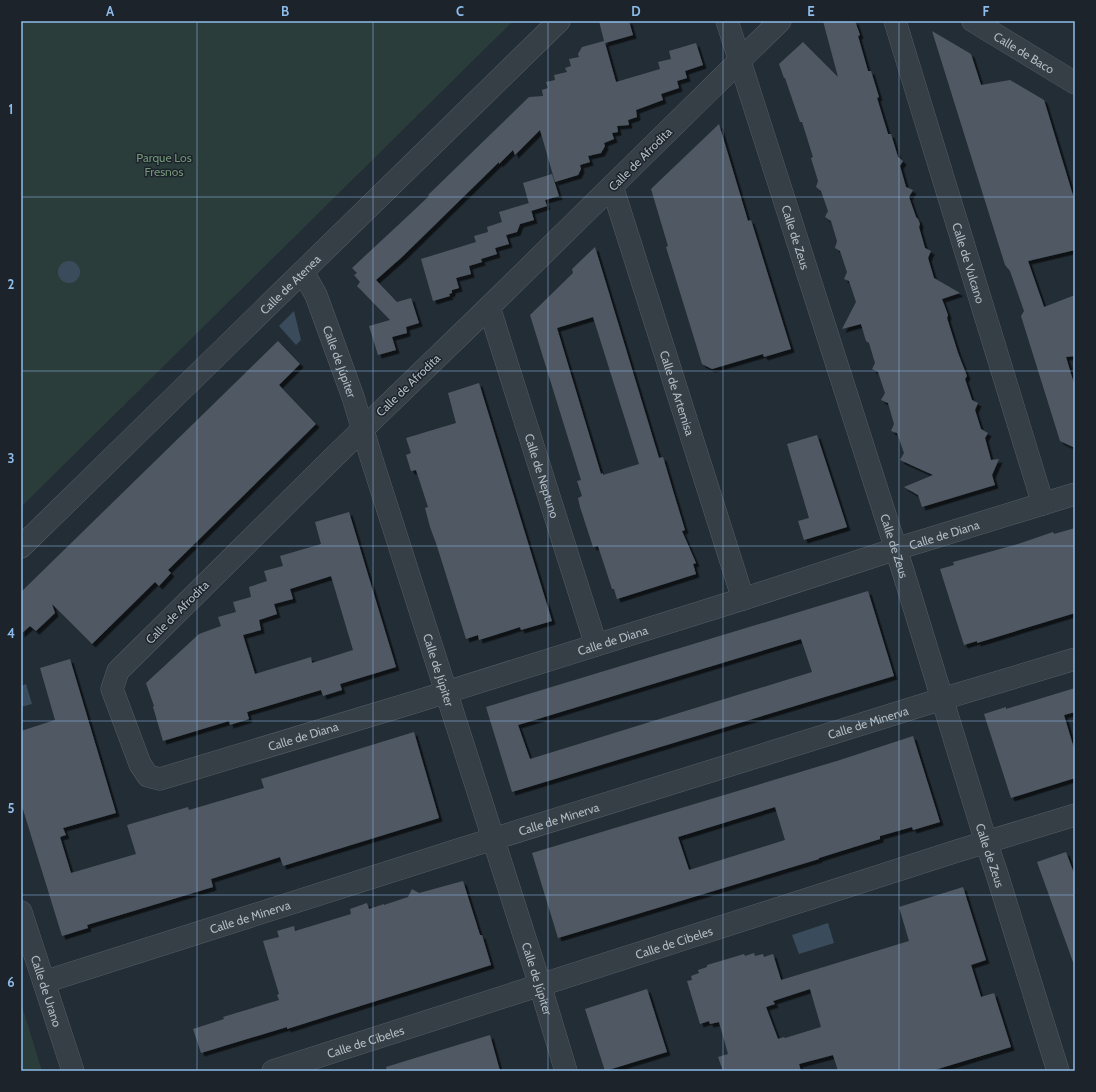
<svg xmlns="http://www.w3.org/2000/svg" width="1096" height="1092" font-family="Cabin,sans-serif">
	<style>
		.green { fill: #2b3d3b }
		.water { fill: #3a4c5c }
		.building { fill: #4f5964; fill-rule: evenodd; filter: url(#shadow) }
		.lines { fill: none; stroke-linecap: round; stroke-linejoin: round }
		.minor-casing { stroke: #545c64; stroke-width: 23 }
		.minor { stroke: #363f46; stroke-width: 22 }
		.grid { fill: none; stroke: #8ebcea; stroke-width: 1; stroke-opacity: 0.55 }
		.labels { text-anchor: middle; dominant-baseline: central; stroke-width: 3; stroke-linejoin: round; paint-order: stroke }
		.street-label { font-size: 12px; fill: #b1bac2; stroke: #1c232b }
		.park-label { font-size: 12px; fill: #729677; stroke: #1c232b }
		.neatline { fill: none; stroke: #8ebcea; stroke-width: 1.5 }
		.grid-label { font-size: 13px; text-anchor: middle; font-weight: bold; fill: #8ebcea }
	</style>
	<defs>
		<filter id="shadow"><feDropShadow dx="3.5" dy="3.5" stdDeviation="0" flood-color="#0009"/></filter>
	</defs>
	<rect width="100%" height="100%" fill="#232d35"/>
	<!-- green -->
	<g class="green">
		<path d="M21 21H513L21 507Z"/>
		<path d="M21 1003 42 1071H21Z"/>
	</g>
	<!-- water -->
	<g class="water">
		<circle cx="69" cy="272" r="11"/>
		<path d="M294 311 301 340 296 345 279 326Z"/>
		<path d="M26 684 32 704 21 707V686Z"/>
		<path d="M828 923 834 943 799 954 792 935Z"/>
	</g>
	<!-- building -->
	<g class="building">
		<path d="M599 21H629L633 35 605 43 616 82 660 69 658 62 671 59 669 51 696 43 703 65 685 71 687 78 677 81 679 88 661 94 663 100 636 110 637 117 628 120 629 125 617 126 618 132 612 133 614 139 604 143 605 146 601 153 588 156 590 162 580 165 581 169 578 175 555 182 540 130 515 155 513 150 499 164V162L402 257 376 280 397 302 411 298 419 323 406 327 407 333 392 337 396 350 378 355 369 326 390 320 357 286 360 282 354 275 357 273 352 268 410 214 429 196 428 195 529 97 543 96 542 90 548 88 546 82 555 80 554 75 567 72 565 68 571 66 569 59 579 57 578 54 582 47 604 41Z"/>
		<path d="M823 21H855L860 35 858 36 868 71H871L879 97 877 98 888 134H891L898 157 903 161 900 166 906 187 913 190 909 197 916 217 918 219 920 224 919 227 925 248 931 251 928 258 934 278 960 293 942 299 948 315 947 318 958 353 967 376 965 379 972 400 978 403 975 410 981 429 988 433 985 438 991 460 999 459 992 475 995 485 922 507 918 495 904 487 933 475 900 460 904 453 897 433 891 431 894 424 888 403 881 400 885 393 878 372 872 369 875 363 869 343 866 341 861 324 842 329 856 302 849 281 844 279 847 272 840 251 835 248 837 241 831 221 825 217 828 211 821 191 816 187 818 181 811 158 813 157 802 122H800L785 78H784L779 64 803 42 838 77Z"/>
		<path d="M932 31 971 54 981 85 1010 80 1044 100 1075 202V250L1028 261 1044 307 1075 295V356L1066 357 1075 387V448L1060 441 1021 316 1024 311 1010 271 1005 265Z"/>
		<path d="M719 124 748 221 751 220 791 349 764 357 763 354 712 369 702 364 666 247 668 246 651 189Z"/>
		<path d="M552 174 559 196 545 200 547 206 531 211 523 183Z"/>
		<path d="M529 203 534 220 520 224 517 232 506 235 509 244 495 248 497 254 481 259 482 262 469 266 471 274 456 278 459 288 452 290V293L449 294 450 296 433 301 421 259 476 242 474 236 488 232 487 227 502 222 499 212Z"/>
		<path d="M595 247 659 458 663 457 674 494 685 530 682 531 696 563 693 564 696 574 617 599 614 589H612L598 546 593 547 580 507 578 498 582 496 577 481 581 480 530 315 573 273 572 269ZM593 317 639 464 603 475V473L601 474 557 328Z"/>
		<path d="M278 341 300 364 279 385 316 424 168 570 171 573 159 586 155 582 92 644 52 604 55 613 36 631 30 626 21 634V592Z"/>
		<path d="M479 383 552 621 521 630 520 627 479 640 478 635 466 639 437 546 430 527 425 508 428 507 416 470 411 471 406 455 411 453 406 438 456 423 448 393Z"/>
		<path d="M817 435 847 527 804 540 798 521 809 518 787 444Z"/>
		<path d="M349 512 396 667 340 684 342 690 323 696 321 690 247 712 249 719 230 725 229 721 163 741 153 707 154 706 146 683 199 634 221 626 218 617 236 612 233 602 251 597 249 587 267 581 264 571 283 566 280 556 321 544 315 522ZM331 576 353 650 312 663 311 657 255 674 243 635 261 630 259 620 277 614 274 604 293 599 290 589Z"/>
		<path d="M1075 528V613L977 643V641L964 645 940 569 954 565 953 562 1018 544 1053 532 1054 534Z"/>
		<path d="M868 591 894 676 512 792 486 707ZM801 639 812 672 530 759 518 725Z"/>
		<path d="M70 659 116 813 63 828 66 835 60 837 71 873 136 854 127 825 188 807 189 810 264 788 261 779 414 732 439 818 283 866 280 857 211 879 213 887 87 925 88 928 62 936 21 803V731L55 720 40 668Z"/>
		<path d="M1075 688V712L1064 715 1075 752V778L1011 798 984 714 1006 707V709Z"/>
		<path d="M913 736 940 822 913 830 912 827 880 836V839L819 858V859L558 938 532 853 840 760ZM775 807 785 840 689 870 678 837Z"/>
		<path d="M1066 852 1075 876V961L1073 962 1037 862Z"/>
		<path d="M463 881 480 935H482L491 965 325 1017 287 1029V1027L201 1053 193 1029 224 1019 223 1017 279 1000 277 995 279 994 263 941 279 937 277 931 294 926 295 931 351 914 350 909 367 903 369 909 384 904V905L408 897 412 889 419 893Z"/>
		<path d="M963 887 986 960 971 965 981 997 994 993 1011 1047 931 1071H838L833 1055 799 1064 801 1071H723L718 1057 728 1054 719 1022 710 1024 709 1021 700 1024 687 981 692 980 691 976 699 973 698 970 707 967V965L744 954 745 956 754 953 755 956 763 954 764 957 773 954 781 980 909 941 899 907ZM810 989 821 1027 785 1038 784 1037 778 1039 766 1007 775 1004 773 1001Z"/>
		<path d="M647 989 667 1052 605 1071 585 1009Z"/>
		<path d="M490 1035 500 1071H387L386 1067Z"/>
	</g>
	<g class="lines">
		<!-- minor casing -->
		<g class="minor-casing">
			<g id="minor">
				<path id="s1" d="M727 21 903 571 986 842 996 871 1058 1071"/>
				<path id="s2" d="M780 21 489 307 335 456 118 671 112 689 140 764 148 776 160 779 415 702 743 599 896 549 1075 494"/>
				<path id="s3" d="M895 21 1043 504"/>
				<path id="s4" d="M973 21 1075 83"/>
				<path id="s5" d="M612 186 743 599"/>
				<path id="s6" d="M303 272 316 295 353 397 371 457 540 985 566 1071"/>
				<path id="s7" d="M489 307 596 645"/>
				<path id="s8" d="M21 547 559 21"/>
				<path id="s9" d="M21 912 73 1071"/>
				<path id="s10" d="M44 982 461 849 942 699 1075 659"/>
				<path id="s11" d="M273 1071 957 851 1075 815"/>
			</g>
		</g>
		<!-- minor -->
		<use href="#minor" class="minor"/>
	</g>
	<!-- grid -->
	<path class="grid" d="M197 21V1071M373 21V1071M548 21V1071M723 21V1071M899 21V1071M21 197H1075M21 371H1075M21 546H1075M21 721H1075M21 895H1075"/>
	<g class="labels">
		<!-- street labels -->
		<g class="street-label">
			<text stroke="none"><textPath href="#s4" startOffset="60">Calle de Baco</textPath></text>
			<text transform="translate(640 159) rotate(-45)">Calle de Afrodita</text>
			<text stroke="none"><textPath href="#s1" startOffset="227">Calle de Zeus</textPath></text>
			<text stroke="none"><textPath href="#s3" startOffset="253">Calle de Vulcano</textPath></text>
			<text stroke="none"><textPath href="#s8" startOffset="376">Calle de Atenea</textPath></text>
			<text stroke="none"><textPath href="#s6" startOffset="97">Calle de Júpiter</textPath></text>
			<text transform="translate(408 385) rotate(-44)">Calle de Afrodita</text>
			<text stroke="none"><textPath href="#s5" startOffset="217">Calle de Artemisa</textPath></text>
			<text stroke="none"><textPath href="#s7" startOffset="177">Calle de Neptuno</textPath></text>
			<text stroke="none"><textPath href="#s2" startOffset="1875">Calle de Diana</textPath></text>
			<text stroke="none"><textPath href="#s1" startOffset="551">Calle de Zeus</textPath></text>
			<text transform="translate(177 612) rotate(-45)">Calle de Afrodita</text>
			<text stroke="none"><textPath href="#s2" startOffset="1527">Calle de Diana</textPath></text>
			<text stroke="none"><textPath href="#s6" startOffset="421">Calle de Júpiter</textPath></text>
			<text stroke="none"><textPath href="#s10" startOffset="864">Calle de Minerva</textPath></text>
			<text stroke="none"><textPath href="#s2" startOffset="1203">Calle de Diana</textPath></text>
			<text stroke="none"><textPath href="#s10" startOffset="540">Calle de Minerva</textPath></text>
			<text stroke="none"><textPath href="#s1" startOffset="875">Calle de Zeus</textPath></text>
			<text stroke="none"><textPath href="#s10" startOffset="216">Calle de Minerva</textPath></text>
			<text stroke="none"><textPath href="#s11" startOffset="421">Calle de Cibeles</textPath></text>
			<text stroke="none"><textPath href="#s6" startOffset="745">Calle de Júpiter</textPath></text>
			<text stroke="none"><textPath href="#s9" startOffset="83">Calle de Urano</textPath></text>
			<text stroke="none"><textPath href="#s11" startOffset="97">Calle de Cibeles</textPath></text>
		</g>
		<!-- park labels -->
		<g class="park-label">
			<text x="164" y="157">Parque Los<tspan x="164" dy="14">Fresnos</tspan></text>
		</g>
	</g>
	<!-- border -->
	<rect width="1096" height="1092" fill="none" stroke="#1c232b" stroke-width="44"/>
	<rect x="22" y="22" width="1052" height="1048" class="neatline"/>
	<g class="grid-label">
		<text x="110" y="16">A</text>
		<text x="285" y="16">B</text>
		<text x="460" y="16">C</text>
		<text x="636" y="16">D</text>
		<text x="811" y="16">E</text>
		<text x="986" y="16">F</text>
		<text x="11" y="114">1</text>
		<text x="11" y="289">2</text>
		<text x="11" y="463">3</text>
		<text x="11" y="638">4</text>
		<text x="11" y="813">5</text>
		<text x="11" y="987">6</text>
	</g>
</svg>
